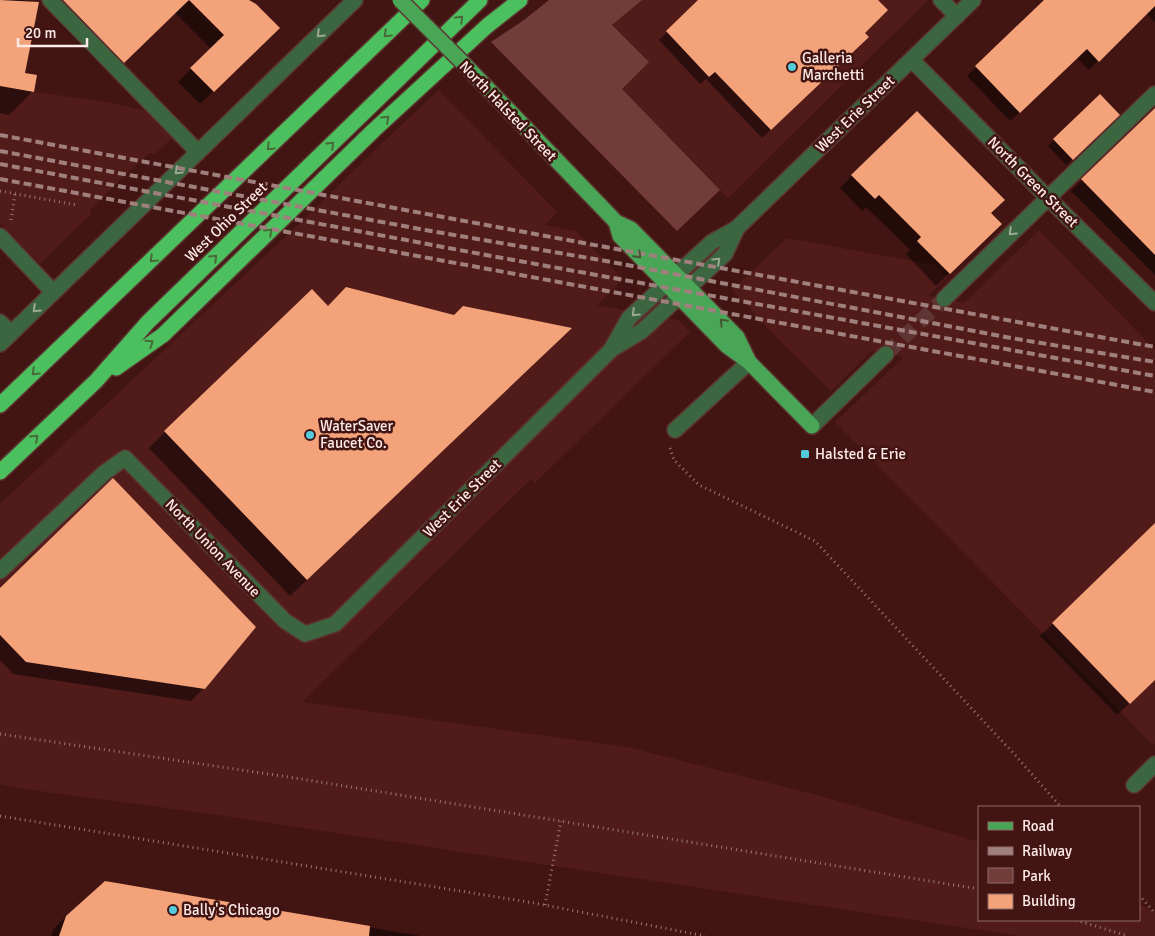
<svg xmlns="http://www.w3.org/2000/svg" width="1155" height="936" font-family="Signika,sans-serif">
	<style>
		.built { fill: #511b19 }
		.green { fill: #723d38 }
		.shadow { fill: #0007 }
		.building { fill: #f4a27a }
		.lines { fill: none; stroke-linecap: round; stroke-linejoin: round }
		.minor-tunnel { stroke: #5e3532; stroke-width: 15; stroke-dasharray: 15 8; stroke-linecap: butt }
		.minor-casing { stroke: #5c3330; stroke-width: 18 }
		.major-casing { stroke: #5c3330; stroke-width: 18 }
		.highway-casing { stroke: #5c3330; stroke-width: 18 }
		.path { stroke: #997875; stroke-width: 3; stroke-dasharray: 1 4; stroke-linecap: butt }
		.minor { stroke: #3c6640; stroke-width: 15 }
		.major { stroke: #49a656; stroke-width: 15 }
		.highway { stroke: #4cbf5e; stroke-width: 15 }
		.rail { stroke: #a0807d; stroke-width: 4; stroke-dasharray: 8 4; stroke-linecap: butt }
		.major-bridge-casing { stroke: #5c3330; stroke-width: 18; stroke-linecap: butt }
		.major-bridge { stroke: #49a656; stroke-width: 15 }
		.oneway { stroke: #476a38 }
		.oneway2 { stroke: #9ca894 }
		.oneway3 { stroke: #455631 }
		.poi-dot { fill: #52cbda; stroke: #421512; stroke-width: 2 }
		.labels { text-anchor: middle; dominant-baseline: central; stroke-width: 5; stroke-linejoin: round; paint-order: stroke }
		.poi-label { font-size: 15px; fill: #fdeae7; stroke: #421512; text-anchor: start }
		.street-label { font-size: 15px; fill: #fdeae7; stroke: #421512 }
	</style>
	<rect width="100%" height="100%" fill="#421512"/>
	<!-- built -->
	<g class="built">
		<path d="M642 0H928L728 198 621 89 612 25Z"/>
		<path d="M0 86 34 92 102 101 144 110 172 138 155 154 149 153 115 185 91 209 90 215 40 264 0 223Z"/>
		<path d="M439 90 557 212 545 225 576 231 623 279 597 305 678 320 690 332 535 483 531 479 302 702 627 747 817 795 979 842V920H1139V904L1155 912V936H1019L204 813 32 790 0 784V504L302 221 382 143Z"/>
		<path d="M1039 230 1155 350V743L1153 745 835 422 904 357 871 351 831 391 777 338 732 290 787 238 935 265 948 277 928 296 964 303Z"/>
	</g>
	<!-- green -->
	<path class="green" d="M549 0H642L612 25 649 62 622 89 720 190 677 231 491 42 524 20Z"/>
	<!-- shadow -->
	<g class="shadow">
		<path d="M0 0H19L38 3 23 74 32 92 9 115 0 113Z"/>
		<path d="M74 0H247L265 42 200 104 178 82 211 49 175 13 110 75 55 19Z"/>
		<path d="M700 0H876L863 33 867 37 762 138 706 79 700 84 659 40Z"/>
		<path d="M1060 0H1155V22L1146 13 1089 70 1077 58 1010 121 967 76 1039 6Z"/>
		<path d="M1100 95 1118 115 1066 165 1048 146Z"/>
		<path d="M1155 110V275L1071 191Z"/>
		<path d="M852 175 989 214 988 236 936 286 906 254 910 250 866 207 862 211 840 188Z"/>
		<path d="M328 308 554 345 290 596 149 448 165 432Z"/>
		<path d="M1155 525V679L1117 715 1040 636Z"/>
		<path d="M0 590 204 688 191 701 13 674 0 660Z"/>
		<path d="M105 883 421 936H51L53 930 66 916Z"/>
	</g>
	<!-- building -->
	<g class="building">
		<path d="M0 0 39 2 25 73 37 75 34 92 0 86Z"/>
		<path d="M63 0H249L256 4 280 28 214 92 190 68 224 35 189 0 124 63Z"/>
		<path d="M698 0H878L888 10 865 33 869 37 771 130 715 72 709 77 666 31Z"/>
		<path d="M1044 0H1155V6L1099 62 1087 49 1020 113 975 66Z"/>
		<path d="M1100 94 1120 115 1073 160 1053 139Z"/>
		<path d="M1155 108V255L1081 179Z"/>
		<path d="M917 111 1005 200 991 213 1002 224 950 274 917 241 921 237 879 195 875 199 851 175Z"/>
		<path d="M346 287 454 315 463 306 572 328 307 580 164 431 312 289 328 306Z"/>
		<path d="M113 478 256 627 205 689 26 662 0 635V588Z"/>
		<path d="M1155 523V680L1130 704 1052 623Z"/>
		<path d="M105 881 370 926 369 936H59L66 916Z"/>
	</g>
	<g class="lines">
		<!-- minor-tunnel -->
		<path class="minor-tunnel" d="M886 354 944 299"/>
		<!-- minor casing -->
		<g class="minor-casing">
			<g id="minor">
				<path d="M50 0 198 152"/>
				<path d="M941 0 957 16"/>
				<path d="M912 60 1047 197 1155 303"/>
				<path d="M0 236 53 292"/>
				<path d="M944 299 1155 94"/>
				<path d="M0 322 11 333"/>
				<path d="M0 344 355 0"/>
				<path d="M612 348 629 318 712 242 737 228 973 0"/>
				<path d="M812 426 886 354"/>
				<path d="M675 430 749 362"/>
				<path d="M0 571 104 473 125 458 285 621 305 634 335 624 612 349 642 331 725 254 737 228"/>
				<path d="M1134 785 1155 764"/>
			</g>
		</g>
		<!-- major casing -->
		<g class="major-casing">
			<g id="major">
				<path d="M466 66 616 222 631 229 737 337 749 362"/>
				<path d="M616 222 620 236 727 346 749 362 812 426"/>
			</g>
		</g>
		<!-- highway casing -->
		<g class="highway-casing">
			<g id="highway">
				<path d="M116 368 163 335 374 130 487 26 520 0"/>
				<path d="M0 405 422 0"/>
				<path d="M0 472 96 381 148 322 480 0"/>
			</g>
		</g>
		<!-- path -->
		<g class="path">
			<path d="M0 191 76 205"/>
			<path d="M11 220 15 194"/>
			<path d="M670 448 674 460 699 485 815 541 1016 756 1061 807"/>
			<path d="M0 734 295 778 979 889"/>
			<path d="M0 816 534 903 705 936"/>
			<path d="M1139 895 1155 913"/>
			<path d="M545 905 561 821"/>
			<path d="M1076 920 1128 936"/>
		</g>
		<!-- minor -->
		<use href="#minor" class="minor"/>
		<!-- major -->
		<use href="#major" class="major"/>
		<!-- highway -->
		<use href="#highway" class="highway"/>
		<!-- rail -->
		<g class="rail">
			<path d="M0 135 589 244 1155 347"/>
			<path d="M0 151 425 230 606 261 1011 338 1155 362"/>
			<path d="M0 164 486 255 1155 376"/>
			<path d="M0 179 1155 392"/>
		</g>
		<!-- major-bridge casing -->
		<g class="major-bridge-casing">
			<path id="major-bridge" d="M400 0 466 66"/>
		</g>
		<!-- major-bridge -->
		<use href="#major-bridge" class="major-bridge"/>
	</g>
	<!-- one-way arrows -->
	<defs><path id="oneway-chevron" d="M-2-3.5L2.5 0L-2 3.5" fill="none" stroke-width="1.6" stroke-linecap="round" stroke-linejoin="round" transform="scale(1.25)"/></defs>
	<g class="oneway">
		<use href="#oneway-chevron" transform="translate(460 19) rotate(-44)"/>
		<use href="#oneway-chevron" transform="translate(387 34) rotate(136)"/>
		<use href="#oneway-chevron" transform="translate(386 119) rotate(-43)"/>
		<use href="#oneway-chevron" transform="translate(331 145) rotate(-44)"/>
		<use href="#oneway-chevron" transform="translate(270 147) rotate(136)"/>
		<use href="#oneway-chevron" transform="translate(269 232) rotate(-44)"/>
		<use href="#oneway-chevron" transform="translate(214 258) rotate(-44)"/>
		<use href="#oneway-chevron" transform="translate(153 259) rotate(136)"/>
		<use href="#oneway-chevron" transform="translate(150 343) rotate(-35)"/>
		<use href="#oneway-chevron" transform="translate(35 372) rotate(136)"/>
		<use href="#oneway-chevron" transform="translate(35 438) rotate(-43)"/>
	</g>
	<g class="oneway2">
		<use href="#oneway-chevron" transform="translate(320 34) rotate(136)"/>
		<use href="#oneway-chevron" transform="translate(178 171) rotate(136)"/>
		<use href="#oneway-chevron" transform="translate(1012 232) rotate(136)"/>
		<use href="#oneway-chevron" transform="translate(717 261) rotate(-43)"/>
		<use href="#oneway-chevron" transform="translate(36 309) rotate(136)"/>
		<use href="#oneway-chevron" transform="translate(635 313) rotate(136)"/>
	</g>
	<g class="oneway3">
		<use href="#oneway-chevron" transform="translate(638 255) rotate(46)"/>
		<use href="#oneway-chevron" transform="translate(723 322) rotate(-134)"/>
	</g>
	<!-- markers -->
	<g class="poi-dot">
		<circle cx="792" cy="67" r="5"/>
		<circle cx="310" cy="435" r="5"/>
		<rect x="800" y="449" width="10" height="10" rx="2.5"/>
		<circle cx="173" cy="910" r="5"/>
	</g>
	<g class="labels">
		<!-- poi labels -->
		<g class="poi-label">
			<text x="802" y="58">Galleria<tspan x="802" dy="17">Marchetti</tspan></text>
			<text x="320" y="426">WaterSaver<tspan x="320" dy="17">Faucet Co.</tspan></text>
			<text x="815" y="454">Halsted &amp; Erie</text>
			<text x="183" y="910">Bally's Chicago</text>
		</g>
		<!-- street labels -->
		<g class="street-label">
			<text transform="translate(508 111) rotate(46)">North Halsted Street</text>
			<text transform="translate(855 114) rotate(-44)">West Erie Street</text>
			<text transform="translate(1033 182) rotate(45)">North Green Street</text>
			<text transform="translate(226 222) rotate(-44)">West Ohio Street</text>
			<text transform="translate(462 498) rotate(-45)">West Erie Street</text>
			<text transform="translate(213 548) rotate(46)">North Union Avenue</text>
		</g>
	</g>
	<!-- legend -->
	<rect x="978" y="806" width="162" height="115" fill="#421512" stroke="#8d6a67"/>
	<rect x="988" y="822" width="25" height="8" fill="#49a656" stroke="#8d6a67"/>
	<text x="1022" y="831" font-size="15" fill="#fdeae7">Road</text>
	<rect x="988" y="847" width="25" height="8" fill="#a0807d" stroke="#8d6a67"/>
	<text x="1022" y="856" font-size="15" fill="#fdeae7">Railway</text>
	<rect x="988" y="868" width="25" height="15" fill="#723d38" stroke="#8d6a67"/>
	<text x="1022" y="881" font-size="15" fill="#fdeae7">Park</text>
	<rect x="988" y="894" width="25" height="15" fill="#f4a27a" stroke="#8d6a67"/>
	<text x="1022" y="906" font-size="15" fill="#fdeae7">Building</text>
	<!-- scale -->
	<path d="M18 38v8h69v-8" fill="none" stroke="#fdeae7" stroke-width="2.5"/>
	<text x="25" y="38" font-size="15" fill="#fdeae7" stroke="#421512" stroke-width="4" paint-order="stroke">20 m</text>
</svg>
